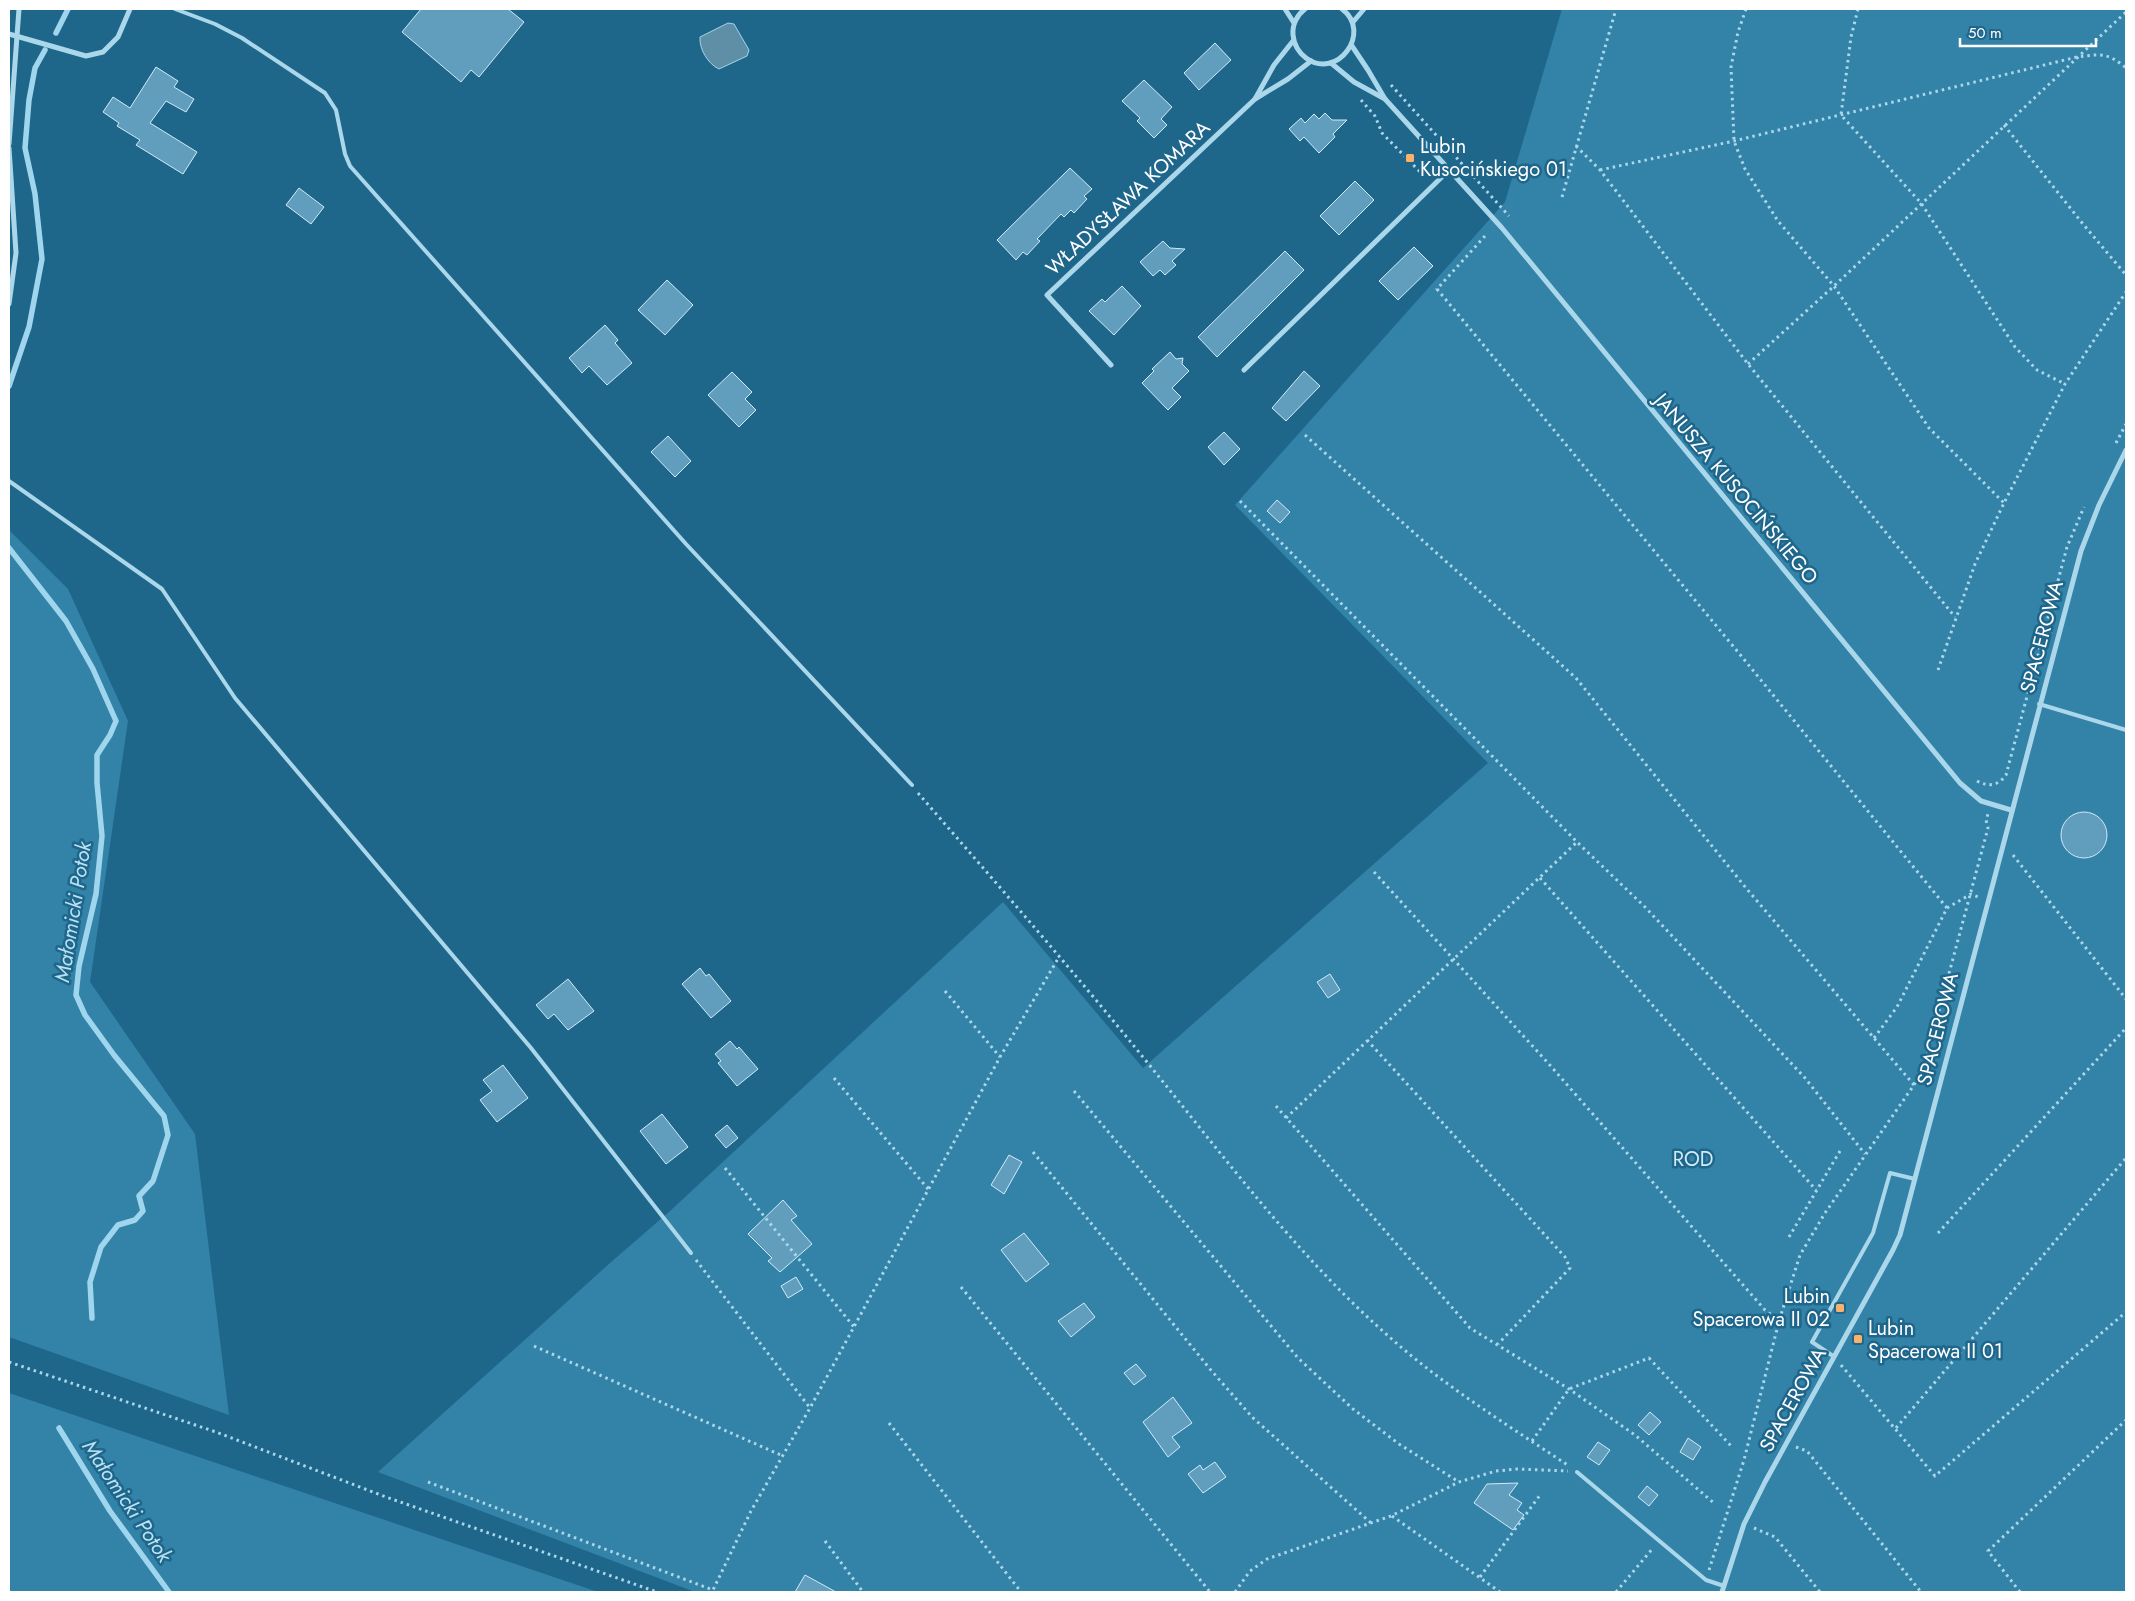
<svg xmlns="http://www.w3.org/2000/svg" width="2135" height="1601" font-family="Jost,sans-serif">
	<style>
		.green { fill: #3382a8 }
		.water { fill: #5f8fa7; stroke: #9fd5ed }
		.lines { fill: none; stroke-linecap: round; stroke-linejoin: round }
		.stream { stroke: #9fd5ed; stroke-width: 5.5 }
		.building { fill: #619ebd; stroke: #d0ebf8 }
		.path { stroke: #abd7eb; stroke-width: 3; stroke-dasharray: 2.5 4; stroke-linecap: butt }
		.service { stroke: #abd7eb; stroke-width: 4 }
		.minor { stroke: #abd7eb; stroke-width: 5 }
		.poi-dot { fill: #fab16b; stroke: #1f668b; stroke-width: 2 }
		.labels { text-anchor: middle; dominant-baseline: central; stroke-width: 5; stroke-linejoin: round; paint-order: stroke }
		.poi-label { font-size: 20px; fill: #fff; stroke: #1f668b; text-anchor: start }
		.street-label { font-size: 20px; fill: #fff; stroke: #1f668b }
		.park-label { font-size: 20px; fill: #d0ebf8; stroke: #1f668b }
		.water-label { font-size: 21px; font-style: italic; fill: #bbe2f4; stroke: #1f668b }
	</style>
	<rect width="100%" height="100%" fill="#1f668b"/>
	<!-- green -->
	<g class="green">
		<path d="M1562 9H2126V1592H695L378 1472 610 1263 670 1211 1003 902 1143 1068 1488 763 1235 505 1505 202Z"/>
		<path d="M9 530 68 589 128 721 90 982 195 1134 229 1415 9 1337Z"/>
		<path d="M9 1393 598 1592H9Z"/>
	</g>
	<!-- water -->
	<path class="water" d="M728 23 734 24 749 50 747 56 719 69C708 64 699 49 700 37Z"/>
	<g class="lines">
		<!-- stream -->
		<g class="stream">
			<path d="M56 33 68 9"/>
			<path d="M9 386 29 327 42 259 35 194 25 148 29 100 35 68 45 50"/>
			<path d="M9 548 66 621 93 669 116 721 110 735 97 755V783L102 836 96 894 79 966 76 995 85 1015 114 1055 164 1116 168 1135 153 1181 139 1196 143 1211 135 1220 118 1225 101 1247 90 1282 92 1318"/>
			<path d="M59 1428 110 1511 169 1592"/>
		</g>
	</g>
	<!-- building -->
	<g class="building">
		<path d="M421 9H508L524 22 479 77 471 70 461 82 402 32Z"/>
		<path d="M1215 43 1231 60 1199 90 1184 73Z"/>
		<path d="M156 67 178 81 174 87 194 99 186 112 166 101 150 123 197 152 183 174 136 145 140 140 117 126 119 123 103 112 113 97 130 108Z"/>
		<path d="M1144 80 1172 107 1161 119 1167 125 1154 138 1137 121 1140 118 1122 101Z"/>
		<path d="M1325 113 1332 120H1347L1333 134 1335 137 1319 153 1304 137 1300 141 1289 129 1301 118 1305 123 1314 114 1319 119Z"/>
		<path d="M1070 168 1092 189 1084 196 1087 199 1074 213 1071 210 1064 217 1061 214 1037 239 1040 241 1027 255 1023 252 1016 260 997 240Z"/>
		<path d="M1355 181 1374 200 1339 235 1320 216Z"/>
		<path d="M299 188 324 207 311 224 286 205Z"/>
		<path d="M1163 241 1170 248 1185 249 1172 261 1176 265 1165 275 1160 270 1153 276 1140 262Z"/>
		<path d="M1414 247 1433 266 1398 300 1379 281Z"/>
		<path d="M1285 251 1304 270 1217 357 1198 337Z"/>
		<path d="M667 280 693 305 665 335 638 310Z"/>
		<path d="M1122 286 1141 306 1114 335 1089 311 1102 299 1105 302Z"/>
		<path d="M605 325 618 340 615 343 632 363 607 385 589 366 582 373 569 358Z"/>
		<path d="M1170 352 1176 359 1183 358 1182 364 1189 371 1172 388 1181 397 1168 410 1142 383 1154 371 1152 369Z"/>
		<path d="M1304 371 1320 386 1286 421 1272 408Z"/>
		<path d="M732 372 752 392 745 399 756 410 739 427 708 395Z"/>
		<path d="M1224 432 1240 449 1224 465 1208 447Z"/>
		<path d="M668 436 691 461 675 477 651 452Z"/>
		<path d="M1277 500 1290 512 1280 523 1267 511Z"/>
		<circle cx="2084" cy="835" r="23"/>
		<path d="M700 968 706 976 709 974 731 1001 711 1018 682 984Z"/>
		<path d="M1330 974 1340 990 1328 998 1317 982Z"/>
		<path d="M568 979 594 1011 568 1030 554 1014 548 1019 536 1005Z"/>
		<path d="M730 1041 737 1049 739 1047 758 1069 737 1086 718 1063 721 1061 715 1054Z"/>
		<path d="M503 1065 528 1098 497 1122 480 1100 492 1091 483 1080Z"/>
		<path d="M662 1114 688 1147 666 1164 640 1131Z"/>
		<path d="M727 1125 738 1138 726 1148 715 1135Z"/>
		<path d="M1009 1155 1022 1162 1004 1194 991 1185Z"/>
		<path d="M783 1200 797 1216 791 1220 812 1244 780 1272 768 1261 772 1258 748 1234Z"/>
		<path d="M1024 1233 1049 1264 1026 1282 1001 1250Z"/>
		<path d="M796 1277 803 1289 788 1298 781 1286Z"/>
		<path d="M1084 1303 1095 1317 1071 1337 1058 1321Z"/>
		<path d="M1136 1364 1146 1376 1134 1385 1124 1373Z"/>
		<path d="M1173 1397 1192 1423 1172 1437 1180 1447 1168 1457 1143 1422Z"/>
		<path d="M1650 1412 1661 1422 1649 1435 1638 1425Z"/>
		<path d="M1688 1438 1701 1447 1693 1460 1680 1452Z"/>
		<path d="M1598 1442 1610 1450 1599 1465 1587 1457Z"/>
		<path d="M1215 1462 1226 1477 1203 1493 1188 1474 1200 1465 1203 1470Z"/>
		<path d="M1518 1483 1509 1495 1522 1503 1517 1510 1524 1515 1513 1530 1474 1503 1487 1484Z"/>
		<path d="M1647 1486 1658 1495 1649 1506 1638 1497Z"/>
		<path d="M805 1575 836 1592H795Z"/>
	</g>
	<g class="lines">
		<!-- path -->
		<g class="path">
			<path d="M1746 9 1738 32 1731 67 1734 141 1745 169 1778 221 1834 286 1929 428 2004 503"/>
			<path d="M1858 9 1851 37 1841 115 1921 203 2015 347 2037 370 2065 384"/>
			<path d="M1391 85 1509 216"/>
			<path d="M1361 100 1375 116 1382 133 1427 179"/>
			<path d="M2004 125 2083 224 2126 275"/>
			<path d="M1576 146 1600 170 1748 364 1955 617"/>
			<path d="M1600 170 1734 141 2077 57C2101 54 2107 52 2126 68"/>
			<path d="M1562 197 1616 9"/>
			<path d="M1485 236 1437 289 1738 652 1947 908"/>
			<path d="M1748 364 1834 286 2126 12"/>
			<path d="M1305 435 1576 678 1746 888 1914 1085"/>
			<path d="M2116 443 2126 424"/>
			<path d="M1240 501 1577 842 1645 907 1805 1078 1865 1154"/>
			<path d="M1938 670 1975 564 2004 503 2065 384 2126 292"/>
			<path d="M1977 781C1988 787 1998 786 2006 775L2067 547 2084 507"/>
			<path d="M918 793C997 884 1076 974 1151 1067 1225 1158 1297 1255 1385 1333 1441 1384 1506 1424 1569 1466"/>
			<path d="M2013 855 2126 999"/>
			<path d="M1374 872 1548 1063 1765 1310 1779 1321"/>
			<path d="M1540 878 1816 1190"/>
			<path d="M945 991 1000 1057"/>
			<path d="M1874 1038 1897 1007 1947 908 1971 894 1978 897"/>
			<path d="M1367 1040 1565 1257 1570 1268 1498 1344"/>
			<path d="M834 1078 929 1190"/>
			<path d="M1074 1091 1298 1358 1353 1409 1399 1444 1459 1482"/>
			<path d="M1276 1106 1470 1328 1569 1389 1635 1435 1715 1504"/>
			<path d="M1286 1118 1577 842"/>
			<path d="M1033 1152 1210 1369 1252 1417 1371 1523"/>
			<path d="M725 1168 854 1327"/>
			<path d="M1938 1233 2126 1028"/>
			<path d="M1789 1237 1840 1151"/>
			<path d="M696 1260 810 1408"/>
			<path d="M961 1287 1210 1592"/>
			<path d="M534 1346 783 1456"/>
			<path d="M9 1362 216 1432 386 1497 657 1592"/>
			<path d="M1841 1365 1935 1476 2126 1312"/>
			<path d="M889 1423 1021 1592"/>
			<path d="M1896 1428 2126 1158"/>
			<path d="M1532 1441 1569 1389 1649 1358 1732 1447"/>
			<path d="M1796 1447 1807 1451 1921 1592"/>
			<path d="M428 1482 713 1590 751 1511 810 1408 1000 1057 1059 957"/>
			<path d="M1392 1516 1500 1592"/>
			<path d="M1754 1528 1775 1537 1820 1592"/>
			<path d="M825 1541 863 1592"/>
			<path d="M1709 1570 1744 1460 1779 1321 1800 1255 1825 1213 1914 1085 1925 1063 1988 828 1986 820 1988 814"/>
			<path d="M1480 1577 1540 1495"/>
			<path d="M1235 1592 1250 1571 1267 1559 1391 1516 1459 1482 1496 1471 1517 1469 1568 1471"/>
			<path d="M1616 1592 1653 1548"/>
			<path d="M2020 1592 1988 1551 2126 1420"/>
		</g>
		<!-- service -->
		<g class="service">
			<path d="M175 9 215 24 242 38 325 93 336 110 345 154 350 166 686 544 912 785"/>
			<path d="M9 481 162 589 235 698 531 1048 691 1253"/>
			<path d="M2039 704 2126 730"/>
			<path d="M1833 1356 1812 1342 1873 1233 1890 1173 1915 1179"/>
			<path d="M1577 1472 1706 1580 1724 1586"/>
		</g>
		<!-- minor -->
		<g class="minor">
			<path d="M1285 9 1294 23"/>
			<path d="M1305 9C1297 15 1292 25 1293 35 1294 45 1298 52 1306 58 1337 81 1373 32 1342 9"/>
			<path d="M1353 22 1364 9"/>
			<path d="M9 34 86 56 103 52 118 37 130 9"/>
			<path d="M1352 46 1368 70 1385 99 1502 228 1960 783 1981 801 2011 810"/>
			<path d="M1331 63 1354 82 1385 99"/>
			<path d="M1255 99 1274 65 1293 41"/>
			<path d="M9 144 19 9"/>
			<path d="M9 148 16 253 9 304"/>
			<path d="M1111 365 1047 295 1255 99 1288 79 1311 61"/>
			<path d="M1244 370 1450 169"/>
			<path d="M1722 1592 1744 1524 1765 1482 1893 1250 1900 1235 2081 551 2099 505 2126 450"/>
		</g>
	</g>
	<!-- markers -->
	<g class="poi-dot">
		<rect x="1405" y="153" width="10" height="10" rx="2.5"/>
		<rect x="1835" y="1303" width="10" height="10" rx="2.5"/>
		<rect x="1853" y="1334" width="10" height="10" rx="2.5"/>
	</g>
	<g class="labels">
		<!-- poi labels -->
		<g class="poi-label">
			<text x="1420" y="146">Lubin<tspan x="1420" dy="23">Kusocińskiego 01</tspan></text>
			<text x="1830" y="1296" text-anchor="end">Lubin<tspan x="1830" dy="23">Spacerowa II 02</tspan></text>
			<text x="1868" y="1328">Lubin<tspan x="1868" dy="23">Spacerowa II 01</tspan></text>
		</g>
		<!-- street labels -->
		<g class="street-label">
			<text transform="translate(1128 198) rotate(-43)">WŁADYSŁAWA KOMARA</text>
			<text transform="translate(1736 489) rotate(50)">JANUSZA KUSOCIŃSKIEGO</text>
			<text transform="translate(2042 637) rotate(-75)">SPACEROWA</text>
			<text transform="translate(1938 1029) rotate(-76)">SPACEROWA</text>
			<text transform="translate(1793 1400) rotate(-61)">SPACEROWA</text>
		</g>
		<!-- park labels -->
		<g class="park-label">
			<text x="1693" y="1159">ROD</text>
		</g>
		<!-- water labels -->
		<g class="water-label">
			<text transform="translate(73 912) rotate(-81)">Małomicki Potok</text>
			<text transform="translate(127 1501) rotate(56)">Małomicki Potok</text>
		</g>
	</g>
	<!-- border -->
	<rect width="2135" height="1601" fill="none" stroke="#ffffff" stroke-width="20"/>
	<!-- scale -->
	<path d="M1960 38v8h136v-8" fill="none" stroke="#ffffff" stroke-width="2.5"/>
	<text x="1968" y="38" font-size="15" fill="#ffffff" stroke="#1f668b" stroke-width="4" paint-order="stroke">50 m</text>
</svg>
